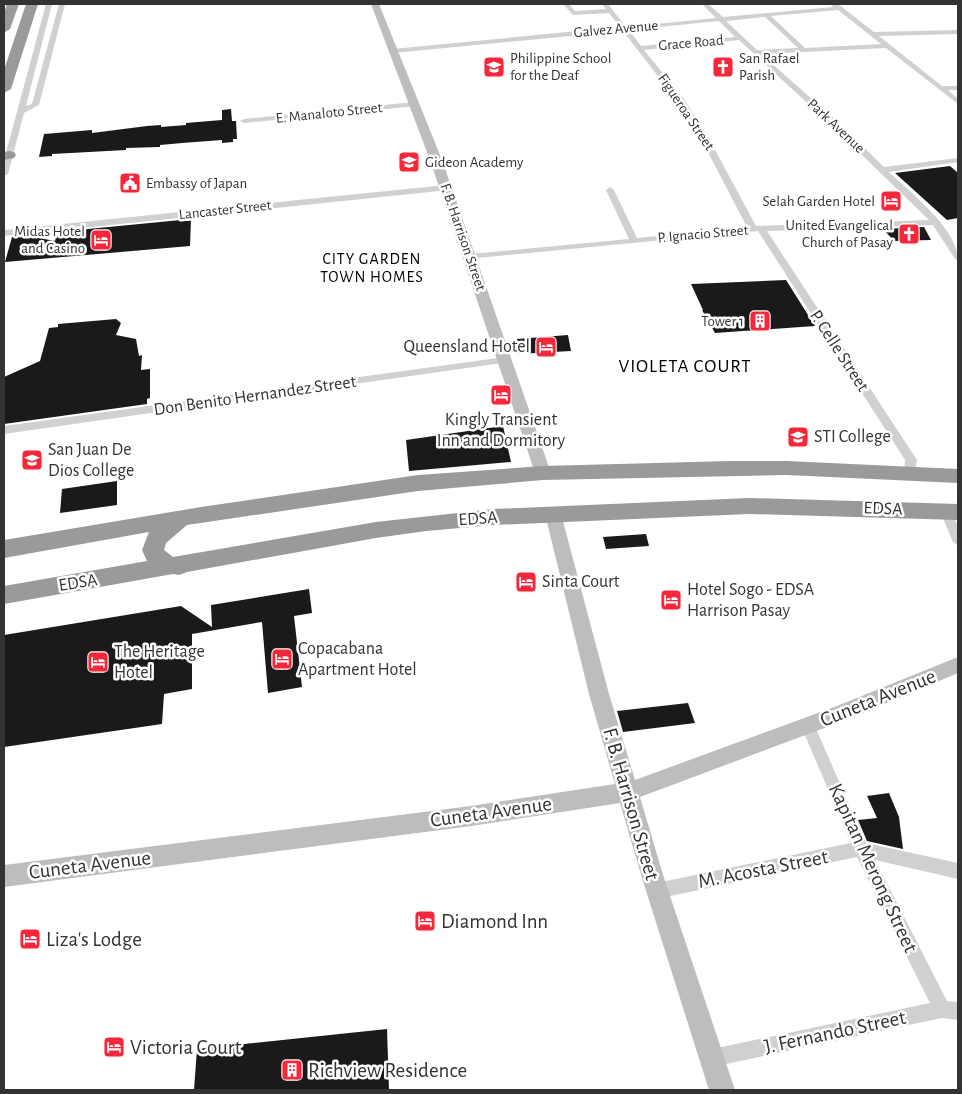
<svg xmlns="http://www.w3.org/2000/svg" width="962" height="1094" font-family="'Alegreya Sans',sans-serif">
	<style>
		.building { fill: #1a1a1a }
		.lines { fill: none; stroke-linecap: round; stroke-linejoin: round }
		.street { fill: #d0d0d0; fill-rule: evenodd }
		.secondary { fill: #bdbdbd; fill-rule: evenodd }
		.highway { fill: #9a9a9a; fill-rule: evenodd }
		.labels { text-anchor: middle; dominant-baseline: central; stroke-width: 5; stroke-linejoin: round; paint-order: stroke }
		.far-street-label { font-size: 15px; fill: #333; stroke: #fff }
		.far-poi-label { font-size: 15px; fill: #333; stroke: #fff; text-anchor: start }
		.far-neighbourhood-label { font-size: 16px; letter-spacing: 1px; fill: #000; stroke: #fff }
		.poi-label { font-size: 18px; fill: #333; stroke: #fff; text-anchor: start }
		.street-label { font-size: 18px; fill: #333; stroke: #fff }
		.neighbourhood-label { font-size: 19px; letter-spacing: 1px; fill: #000; stroke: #fff }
		.near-street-label { font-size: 21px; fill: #333; stroke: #fff }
		.near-poi-label { font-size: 21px; fill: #333; stroke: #fff; text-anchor: start }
	</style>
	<rect width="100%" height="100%" fill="#fff"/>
	<!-- building -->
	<g class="building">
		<path d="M231 109 232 121H236L237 139H233V142L222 143V140L182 143 160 145V147L126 148V150L52 154V156L39 157 44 134 92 130V133L147 126 161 125V127L186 125V123L222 120V110Z"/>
		<path d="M950 166 958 173V218L947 220 895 173Z"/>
		<path d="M191 219 190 246 5 262 12 237 39 234V238L55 241 57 232Z"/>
		<path d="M924 227 931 240 894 241 883 229Z"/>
		<path d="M786 280 815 326 715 333 702 310H703L691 284Z"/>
		<path d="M116 319 121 323 116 335 136 339 139 356 142 355 141 370 150 369V398L147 399V404L4 424V377L40 361 49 328 58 327V324Z"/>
		<path d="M568 335 571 351 518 354 517 339Z"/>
		<path d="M503 426 511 462 409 471 406 440Z"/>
		<path d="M117 481V505L60 513 62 489Z"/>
		<path d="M646 534 649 546 606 549 603 537Z"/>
		<path d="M309 589 312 613 294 616 302 687 268 693 262 622 192 634V689L164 694 162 724 4 747V635L181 606 212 627 211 605Z"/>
		<path d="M688 703 695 723 623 732 617 711Z"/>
		<path d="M889 793 899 817 903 849 867 841 858 820 877 818 867 796Z"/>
		<path d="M387 1029 389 1090H194L197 1049Z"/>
	</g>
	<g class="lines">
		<!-- street -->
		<g class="street">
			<path d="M46 4H52L26 106 32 104 59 4H65L39 105 24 113 8 174 4 176V160Z"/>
			<path d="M563 4H569L575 11 606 9 602 4H608L626 27 716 18 702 4H708L723 17 833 7 831 4H838L874 32 958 30V34L879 36 942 86H958V90H948L958 99V104L886 48 761 54 837 121 884 167 958 158V162L889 172C910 192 958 229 958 260L955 259 933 225 767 231 915 457 917 460 914 476H906L904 473 905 460 758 231 467 259 465 257 470 254 629 239 606 190 610 187 614 190 637 238 747 227 699 135 678 102 623 31 393 53 390 51 393 49 620 27 609 13 573 15ZM838 10 881 44 805 48 771 16ZM765 17 798 48 757 50 726 21ZM719 21 735 37 641 46 629 30ZM739 40 831 125 929 220 756 226 707 135 684 99 644 50Z"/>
			<path d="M414 102H417V106L244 123 240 121 244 119Z"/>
			<path d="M446 185 450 188 449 190 4 236V230Z"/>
			<path d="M505 357 509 358 510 360 509 362 4 434V426Z"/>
			<path d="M946 507 950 508 958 526V545L954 543 952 540 940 511Z"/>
			<path d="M808 720 813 722 866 843 958 863V879L875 860 947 1001 958 1002V1020L942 1018 712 1067 706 1064 703 1058 706 1052 712 1049 930 1003 857 857 656 899 650 897 648 891 650 885 656 883 851 843 801 726 803 722Z"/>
		</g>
		<!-- secondary -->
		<g class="secondary">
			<path d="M371 4H379L442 160 551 473 549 477 543 479 537 477 535 473 430 160Z"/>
			<path d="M553 508 559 510 561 514 609 694 635 780 837 706 958 657V673L851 718 640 797 664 878 735 1090H709L642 878 620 803 471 826 4 887V865L471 806 615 784 589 694 545 514 547 510Z"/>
		</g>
		<!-- highway -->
		<g class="highway">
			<path d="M7 4H19L10 29 4 33V13Z"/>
			<path d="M26 4H38L11 89 4 93V70Z"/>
			<path d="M9 151 14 152 16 155 14 158 4 160V152Z"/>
			<path d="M731 461H787L958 469V483L787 475 543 480 418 491 187 525 166 543 164 550 173 557 376 522 494 509 749 498 958 504V520L749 514 494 525 426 531 376 538 187 572 179 575 173 574 4 604V586L147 561 142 550 149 532 4 558V540L201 507 418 475 543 466Z"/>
		</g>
	</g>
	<!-- icons -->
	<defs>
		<g id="school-square" transform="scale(1.125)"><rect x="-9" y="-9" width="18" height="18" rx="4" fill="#f7273b" stroke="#fff"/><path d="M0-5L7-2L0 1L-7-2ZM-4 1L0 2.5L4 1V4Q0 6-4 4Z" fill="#fff"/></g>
		<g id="church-square" transform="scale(1.125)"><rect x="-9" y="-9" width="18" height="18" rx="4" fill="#f7273b" stroke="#fff"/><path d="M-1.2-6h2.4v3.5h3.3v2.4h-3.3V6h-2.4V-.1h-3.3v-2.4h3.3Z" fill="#fff"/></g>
		<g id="civic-square" transform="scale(1.125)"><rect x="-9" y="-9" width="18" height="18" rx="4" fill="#f7273b" stroke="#fff"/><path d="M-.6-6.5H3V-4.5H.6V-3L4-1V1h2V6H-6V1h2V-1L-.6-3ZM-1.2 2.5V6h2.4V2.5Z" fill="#fff"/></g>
		<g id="hotel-square" transform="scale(1.125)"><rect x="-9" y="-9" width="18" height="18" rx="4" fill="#f7273b" stroke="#fff"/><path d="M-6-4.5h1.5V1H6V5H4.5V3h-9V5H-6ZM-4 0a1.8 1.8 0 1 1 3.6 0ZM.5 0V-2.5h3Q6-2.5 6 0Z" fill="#fff"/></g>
		<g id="building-square" transform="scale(1.125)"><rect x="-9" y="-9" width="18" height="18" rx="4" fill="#f7273b" stroke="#fff"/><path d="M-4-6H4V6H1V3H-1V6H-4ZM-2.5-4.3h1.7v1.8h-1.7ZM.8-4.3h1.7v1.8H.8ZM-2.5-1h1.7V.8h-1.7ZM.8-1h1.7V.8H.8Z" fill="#fff"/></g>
		<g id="university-square" transform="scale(1.125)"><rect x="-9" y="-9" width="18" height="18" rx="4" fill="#f7273b" stroke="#fff"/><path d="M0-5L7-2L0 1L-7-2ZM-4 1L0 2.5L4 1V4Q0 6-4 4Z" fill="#fff"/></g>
	</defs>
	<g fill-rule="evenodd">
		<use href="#school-square" x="494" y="67"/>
		<use href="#church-square" x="723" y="67"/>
		<use href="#school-square" x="409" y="162"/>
		<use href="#civic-square" x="130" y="183"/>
		<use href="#hotel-square" x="891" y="201"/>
		<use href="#church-square" x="909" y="234"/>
		<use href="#hotel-square" x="101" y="240"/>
		<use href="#building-square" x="760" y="321"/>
		<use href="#hotel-square" x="546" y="347"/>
		<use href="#hotel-square" x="501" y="395"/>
		<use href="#university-square" x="798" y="437"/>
		<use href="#university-square" x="32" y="460"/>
		<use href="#hotel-square" x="526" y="582"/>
		<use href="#hotel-square" x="671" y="600"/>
		<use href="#hotel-square" x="282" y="659"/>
		<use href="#hotel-square" x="98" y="662"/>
		<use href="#hotel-square" x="425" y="921"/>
		<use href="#hotel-square" x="30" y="939"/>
		<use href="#hotel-square" x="114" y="1047"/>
		<use href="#building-square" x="292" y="1070"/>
	</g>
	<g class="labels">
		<!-- far-street labels -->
		<g class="far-street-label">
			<text transform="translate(616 29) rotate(-5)">Galvez Avenue</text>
			<text transform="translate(691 43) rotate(-5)">Grace Road</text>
			<text transform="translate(686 112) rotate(56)">Figueroa Street</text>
			<text transform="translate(329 113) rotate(-6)">E. Manaloto Street</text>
			<text transform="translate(836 126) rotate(43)">Park Avenue</text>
			<text transform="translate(225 210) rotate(-6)">Lancaster Street</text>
			<text transform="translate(703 234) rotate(-5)">P. Ignacio Street</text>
			<text transform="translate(463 237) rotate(71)">F. B. Harrison Street</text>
		</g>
		<!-- far-poi labels -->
		<g class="far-poi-label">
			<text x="510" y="58">Philippine School<tspan x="510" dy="17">for the Deaf</tspan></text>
			<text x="739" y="58">San Rafael<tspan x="739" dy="17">Parish</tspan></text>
			<text x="425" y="162">Gideon Academy</text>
			<text x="146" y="183">Embassy of Japan</text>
			<text x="875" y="201" text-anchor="end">Selah Garden Hotel</text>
			<text x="893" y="225" text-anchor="end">United Evangelical<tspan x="893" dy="17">Church of Pasay</tspan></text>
			<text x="85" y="231" text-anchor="end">Midas Hotel<tspan x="85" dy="17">and Casino</tspan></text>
			<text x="744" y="321" text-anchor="end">Tower 1</text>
		</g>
		<!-- far-neighbourhood labels -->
		<g class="far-neighbourhood-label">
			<text x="372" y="259">CITY GARDEN<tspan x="372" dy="18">TOWN HOMES</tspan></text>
		</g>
		<!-- poi labels -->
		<g class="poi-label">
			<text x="530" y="347" text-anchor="end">Queensland Hotel</text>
			<text x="501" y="420" text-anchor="middle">Kingly Transient<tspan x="501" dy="21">Inn and Dormitory</tspan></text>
			<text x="814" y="437">STI College</text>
			<text x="48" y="450">San Juan De<tspan x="48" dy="21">Dios College</tspan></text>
			<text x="542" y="582">Sinta Court</text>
			<text x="687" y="590">Hotel Sogo - EDSA<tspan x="687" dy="21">Harrison Pasay</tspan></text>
			<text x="298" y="649">Copacabana<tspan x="298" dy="21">Apartment Hotel</tspan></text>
			<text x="114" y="652">The Heritage<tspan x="114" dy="21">Hotel</tspan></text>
		</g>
		<!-- street labels -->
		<g class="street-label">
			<text transform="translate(839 351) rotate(57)">P. Celle Street</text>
			<text transform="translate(255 396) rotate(-8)">Don Benito Hernandez Street</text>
			<text transform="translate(883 509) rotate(2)">EDSA</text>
			<text transform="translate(478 519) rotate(-4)">EDSA</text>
			<text transform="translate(78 583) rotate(-9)">EDSA</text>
		</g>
		<!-- neighbourhood labels -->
		<g class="neighbourhood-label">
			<text x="685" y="366">VIOLETA COURT</text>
		</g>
		<!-- near-street labels -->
		<g class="near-street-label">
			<text transform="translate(878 698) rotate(-22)">Cuneta Avenue</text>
			<text transform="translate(631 804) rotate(74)">F. B. Harrison Street</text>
			<text transform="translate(491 812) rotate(-8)">Cuneta Avenue</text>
			<text transform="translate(90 865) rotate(-7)">Cuneta Avenue</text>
			<text transform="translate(873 868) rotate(65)">Kapitan Merong Street</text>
			<text transform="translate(763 869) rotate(-11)">M. Acosta Street</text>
			<text transform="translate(835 1032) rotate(-12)">J. Fernando Street</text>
		</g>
		<!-- near-poi labels -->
		<g class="near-poi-label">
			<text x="441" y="921">Diamond Inn</text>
			<text x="46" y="939">Liza's Lodge</text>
			<text x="130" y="1047">Victoria Court</text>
			<text x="308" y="1070">Richview Residence</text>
		</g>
	</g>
	<!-- border -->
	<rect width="962" height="1094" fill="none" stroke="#333333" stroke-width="10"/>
</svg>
